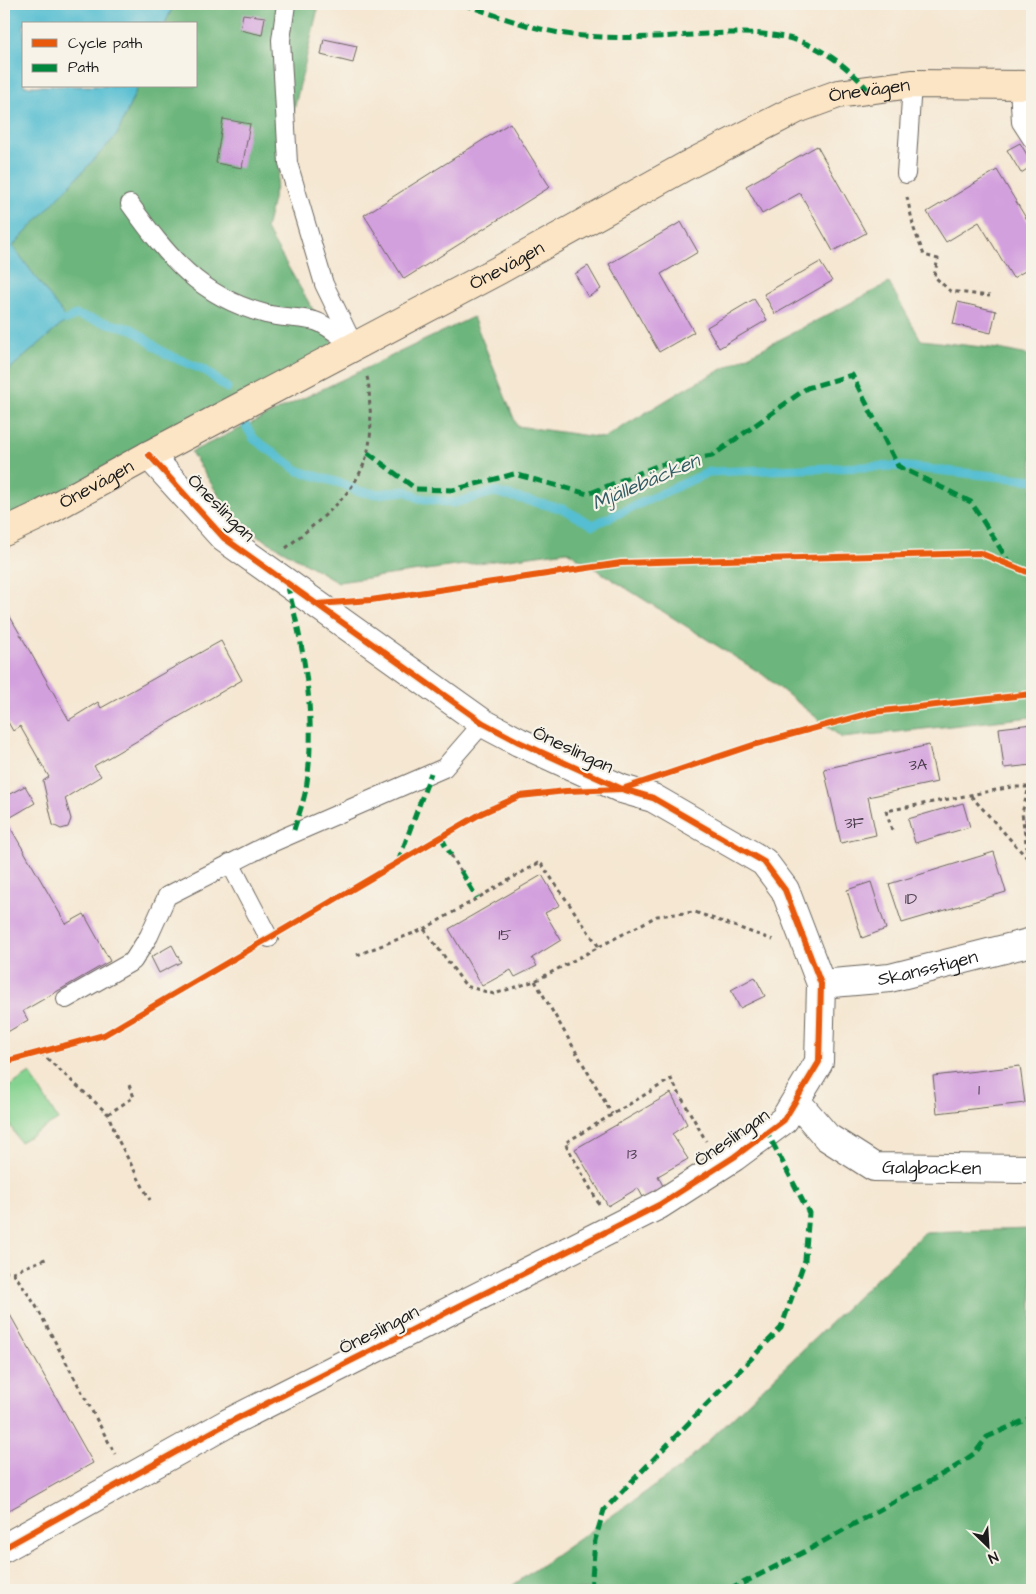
<svg xmlns="http://www.w3.org/2000/svg" width="1036" height="1594" font-family="'Architects Daughter',sans-serif">
	<style>
		.green { fill: #86d391; stroke: #517856 }
		.forest { fill: #6cb57b; stroke: #44684c }
		.water { fill: #55bed2; stroke: #386d77 }
		.lines { fill: none; stroke-linecap: round; stroke-linejoin: round }
		.stream { stroke: #55bed2; stroke-width: 9 }
		.building { fill: #d3a0de }
		.lane-casing { stroke: #68635c; stroke-width: 20 }
		.street-casing { stroke: #68635c; stroke-width: 30 }
		.secondary-casing { stroke: #68635c; stroke-width: 30 }
		.path { stroke: #68635c; stroke-width: 3; stroke-dasharray: 4 4; stroke-linecap: butt }
		.lane { stroke: #fff; stroke-width: 18 }
		.street { stroke: #fff; stroke-width: 28 }
		.secondary { stroke: #fce5c4; stroke-width: 28 }
		.quiet { stroke: #00873e; stroke-width: 5; stroke-dasharray: 10 5; stroke-linecap: butt }
		.cycleway-casing { stroke: #f7f3e8; stroke-width: 9 }
		.cycleway { stroke: #e8590c; stroke-width: 6 }
		.labels { text-anchor: middle; dominant-baseline: central; stroke-width: 4.5; stroke-linejoin: round; paint-order: stroke }
		.number-label { font-size: 16px; fill: #4a3d4c }
		.street-label { font-size: 19px; fill: #1c1c1c; stroke: #f7f3e8 }
		.water-label { font-size: 20px; font-style: italic; fill: #335d65; stroke: #f7f3e8 }
	</style>
	<rect width="100%" height="100%" fill="#f7f3e8"/>
	<filter id="ink" filterUnits="userSpaceOnUse"><feTurbulence type="fractalNoise" baseFrequency=".02" numOctaves="2"/><feDisplacementMap in="SourceGraphic" scale="10" xChannelSelector="R" yChannelSelector="G"/><feConvolveMatrix kernelMatrix="1 2 1 2 8 2 1 2 1" color-interpolation-filters="sRGB"/></filter>
	<filter id="wash" filterUnits="userSpaceOnUse"><feTurbulence type="fractalNoise" baseFrequency=".0096" numOctaves="4" result="noise"/><feDisplacementMap in="SourceGraphic" scale="20" xChannelSelector="R" yChannelSelector="G"/><feGaussianBlur stdDeviation="1.12" result="paint"/><feColorMatrix in="noise" values="0 0 0 0 0 0 0 0 0 0 0 0 0 0 0 0 0 1.4 0 .05"/><feComposite in="paint" operator="in"/></filter>
	<g filter="url(#wash)">
		<rect width="100%" height="100%" fill="#f5e7d2"/>
		<!-- green -->
		<path class="green" d="M30 1073 58 1120 20 1142 4 1115V1090Z"/>
		<!-- forest -->
		<g class="forest">
			<path d="M174 4H319L266 229 336 349 4 522V374L66 320 12 246 117 135 138 86H196V24H165Z"/>
			<path d="M889 283 921 340 999 349 1032 356V717L842 738 762 674 567 551 338 582 237 524 191 452 473 317 517 426 604 438 688 387Z"/>
			<path d="M1032 1229V1590H506L680 1468 925 1232Z"/>
		</g>
		<!-- water -->
		<path class="water" d="M4 4H174L165 24H24V86H138L117 135 13 246 67 320 4 374Z"/>
		<g class="lines">
			<!-- stream -->
			<g class="stream">
				<path d="M67 320 75 315 132 329 164 353 206 371 227 388"/>
				<path d="M245 424 254 439 299 471 346 485 357 491 377 494 406 491 419 498 454 503 494 492 563 509 593 525 709 472 898 466 1032 480"/>
			</g>
		</g>
		<g id="blocks">
			<!-- building -->
			<g class="building">
				<path d="M243 14 265 17 262 35 240 30Z"/>
				<path d="M324 39 357 46 353 63 321 55Z"/>
				<path d="M223 119 250 124 242 168 216 163Z"/>
				<path d="M510 123 550 187 404 279 364 215Z"/>
				<path d="M1020 143 1032 163V166L1021 173 1007 150Z"/>
				<path d="M817 146 866 233 833 251 800 193 762 214 746 186Z"/>
				<path d="M997 170 1032 228V267L1013 278 979 222 946 242 927 212Z"/>
				<path d="M681 222 698 252 661 274 694 332 659 352 609 264Z"/>
				<path d="M820 262 832 281 775 314 764 294Z"/>
				<path d="M588 266 601 289 588 297 575 274Z"/>
				<path d="M754 299 767 320 719 348 707 327Z"/>
				<path d="M958 302 996 311 991 333 953 324Z"/>
				<path d="M4 606 69 720 98 702 101 708 221 641 242 680 94 766 101 776 65 798 71 819 68 827 61 829 53 825 43 781 49 777 20 726 13 731 4 715Z"/>
				<path d="M1032 724V765L1004 768 999 728Z"/>
				<path d="M929 745 937 782 868 797 876 835 841 843 824 769Z"/>
				<path d="M25 786 35 803 6 820 66 924 84 914 110 961 23 1011 28 1020 4 1034V797Z"/>
				<path d="M963 803 970 827 915 843 908 819Z"/>
				<path d="M1032 818V843H1028L1025 819Z"/>
				<path d="M994 852 1006 892 902 923 889 884Z"/>
				<path d="M542 875 560 905 545 913 561 940 532 958 537 966 515 977 511 970 482 986 449 929Z"/>
				<path d="M871 882 886 929 862 938 847 890Z"/>
				<path d="M172 945 181 962 159 973 151 957Z"/>
				<path d="M755 977 765 996 740 1008 731 990Z"/>
				<path d="M1020 1066 1025 1103 937 1113 933 1076Z"/>
				<path d="M671 1093 687 1124 672 1134 688 1159 658 1176 664 1188 644 1199 638 1188 608 1206 575 1149Z"/>
				<path d="M4 1304 93 1463 4 1513Z"/>
			</g>
		</g>
	</g>
	<g filter="url(#ink)">
		<use href="#blocks" fill-opacity="0" stroke="#68635c" stroke-width="1"/>
		<g class="lines">
			<!-- lane casing -->
			<g class="lane-casing">
				<g id="lane">
					<path d="M286 4 281 40 288 163 324 284 354 346"/>
					<path d="M1019 85 1021 122 1032 139"/>
					<path d="M906 174 912 84"/>
					<path d="M130 204C168 257 200 297 266 314 282 318 299 317 315 321 328 325 342 338 354 346"/>
					<path d="M230 863 269 938"/>
					<path d="M66 999 133 961 149 936 167 896 269 844 444 768 483 723"/>
				</g>
			</g>
			<!-- street casing -->
			<g class="street-casing">
				<g id="street">
					<path id="s1" d="M821 984 890 978 1032 942"/>
					<path id="s2" d="M796 1101 827 1137 874 1167 1032 1169"/>
					<path d="M4 1548 228 1423 659 1205 734 1157 784 1120 819 1062 821 984 785 890 764 862 653 798 622 789 519 742 483 723 224 538 149 455"/>
				</g>
			</g>
			<!-- secondary casing -->
			<g class="secondary-casing">
				<g id="secondary">
					<path id="s3" d="M4 532 42 514 149 455 499 270 684 167 797 109 838 94 912 84 1032 85"/>
				</g>
			</g>
			<!-- path -->
			<g class="path">
				<path d="M907 197 914 229 924 255 938 259 934 276 950 291 990 296"/>
				<path d="M286 548C336 506 377 481 370 408 369 397 370 384 366 374"/>
				<path d="M971 796 1028 859H1032"/>
				<path d="M892 830 886 811 1012 787H1032"/>
				<path d="M451 855 461 871"/>
				<path d="M1028 858 1022 813 1029 787"/>
				<path d="M424 929 466 986 494 994 535 981 657 916 695 912 773 940"/>
				<path d="M357 955 424 929 540 862 599 947"/>
				<path d="M535 981 612 1114"/>
				<path d="M41 1053 108 1114 117 1138 150 1200"/>
				<path d="M108 1114 134 1097 129 1085"/>
				<path d="M599 1204 565 1143 671 1079 706 1141"/>
				<path d="M4 1272H13L48 1258"/>
				<path d="M13 1272 36 1306 115 1454"/>
			</g>
			<!-- lane -->
			<use href="#lane" class="lane"/>
			<!-- street -->
			<use href="#street" class="street"/>
			<!-- secondary -->
			<use href="#secondary" class="secondary"/>
			<!-- quiet -->
			<g class="quiet">
				<path d="M462 4C502 17 541 33 583 36 613 38 644 38 674 36 713 34 754 29 792 39 820 46 849 67 867 89"/>
				<path d="M368 453 416 489 453 490 514 474 588 494 659 465 712 456 807 388 852 375 898 466 971 502 1010 564"/>
				<path d="M287 584C305 651 317 720 306 789 303 804 297 819 293 833"/>
				<path d="M441 837 451 855"/>
				<path d="M398 862 431 773"/>
				<path d="M461 871 477 898"/>
				<path d="M591 1590 595 1540 604 1510 781 1328 805 1260 809 1213 767 1132"/>
				<path d="M729 1590 808 1550 955 1467 975 1453 987 1437 1032 1417"/>
			</g>
			<!-- cycleway casing -->
			<g class="cycleway-casing">
				<g id="cycleway">
					<path d="M317 604 371 600 621 563 980 553 1032 574"/>
					<path d="M4 1062 104 1035 482 813 520 796 566 791 622 789 756 744 874 712 1032 694"/>
					<path d="M4 1548 228 1423 659 1205 734 1157 784 1120 819 1062 821 984 785 890 764 862 653 798 622 789 519 742 483 723 224 538 149 455"/>
				</g>
			</g>
			<!-- cycleway -->
			<use href="#cycleway" class="cycleway"/>
		</g>
	</g>
	<g class="labels">
		<!-- number labels -->
		<g class="number-label">
			<text x="918" y="765">3A</text>
			<text x="854" y="823">3F</text>
			<text x="911" y="899">1D</text>
			<text x="505" y="935">15</text>
			<text x="979" y="1090">1</text>
			<text x="632" y="1154">13</text>
		</g>
		<!-- street labels -->
		<g class="street-label">
			<text stroke="none"><textPath href="#s3" startOffset="974">Önevägen</textPath></text>
			<text stroke="none"><textPath href="#s3" startOffset="569">Önevägen</textPath></text>
			<text stroke="none"><textPath href="#s3" startOffset="104">Önevägen</textPath></text>
			<text transform="translate(221 508) rotate(45)">Öneslingan</text>
			<text transform="translate(573 750) rotate(25)">Öneslingan</text>
			<text stroke="none"><textPath href="#s1" startOffset="108">Skansstigen</textPath></text>
			<text transform="translate(732 1138) rotate(-35)">Öneslingan</text>
			<text stroke="none"><textPath href="#s2" startOffset="161">Galgbacken</textPath></text>
			<text transform="translate(379 1330) rotate(-27)">Öneslingan</text>
		</g>
		<!-- water labels -->
		<g class="water-label">
			<text transform="translate(646 482) rotate(-23)">Mjällebäcken</text>
		</g>
	</g>
	<!-- margin -->
	<rect width="1036" height="1594" fill="none" stroke="#f7f3e8" stroke-width="20"/>
	<!-- legend -->
	<rect x="22" y="22" width="175" height="65" fill="#f7f3e8" stroke="#9f9d96"/>
	<rect x="32" y="39" width="25" height="8" fill="#e8590c" stroke="#9f9d96"/>
	<text x="68" y="48" font-size="15" fill="#1c1c1c">Cycle path</text>
	<rect x="32" y="64" width="25" height="8" fill="#00873e" stroke="#9f9d96"/>
	<text x="68" y="72" font-size="15" fill="#1c1c1c">Path</text>
	<!-- north arrow -->
	<g transform="translate(988 1546) rotate(155)" stroke="#f7f3e8" stroke-width="4" paint-order="stroke">
	<path d="M0-4L9 19L0 12L-9 19Z" fill="#1c1c1c"/>
	<text y="-8" font-size="14" font-weight="bold" text-anchor="middle" fill="#1c1c1c">N</text>
	</g>
</svg>
